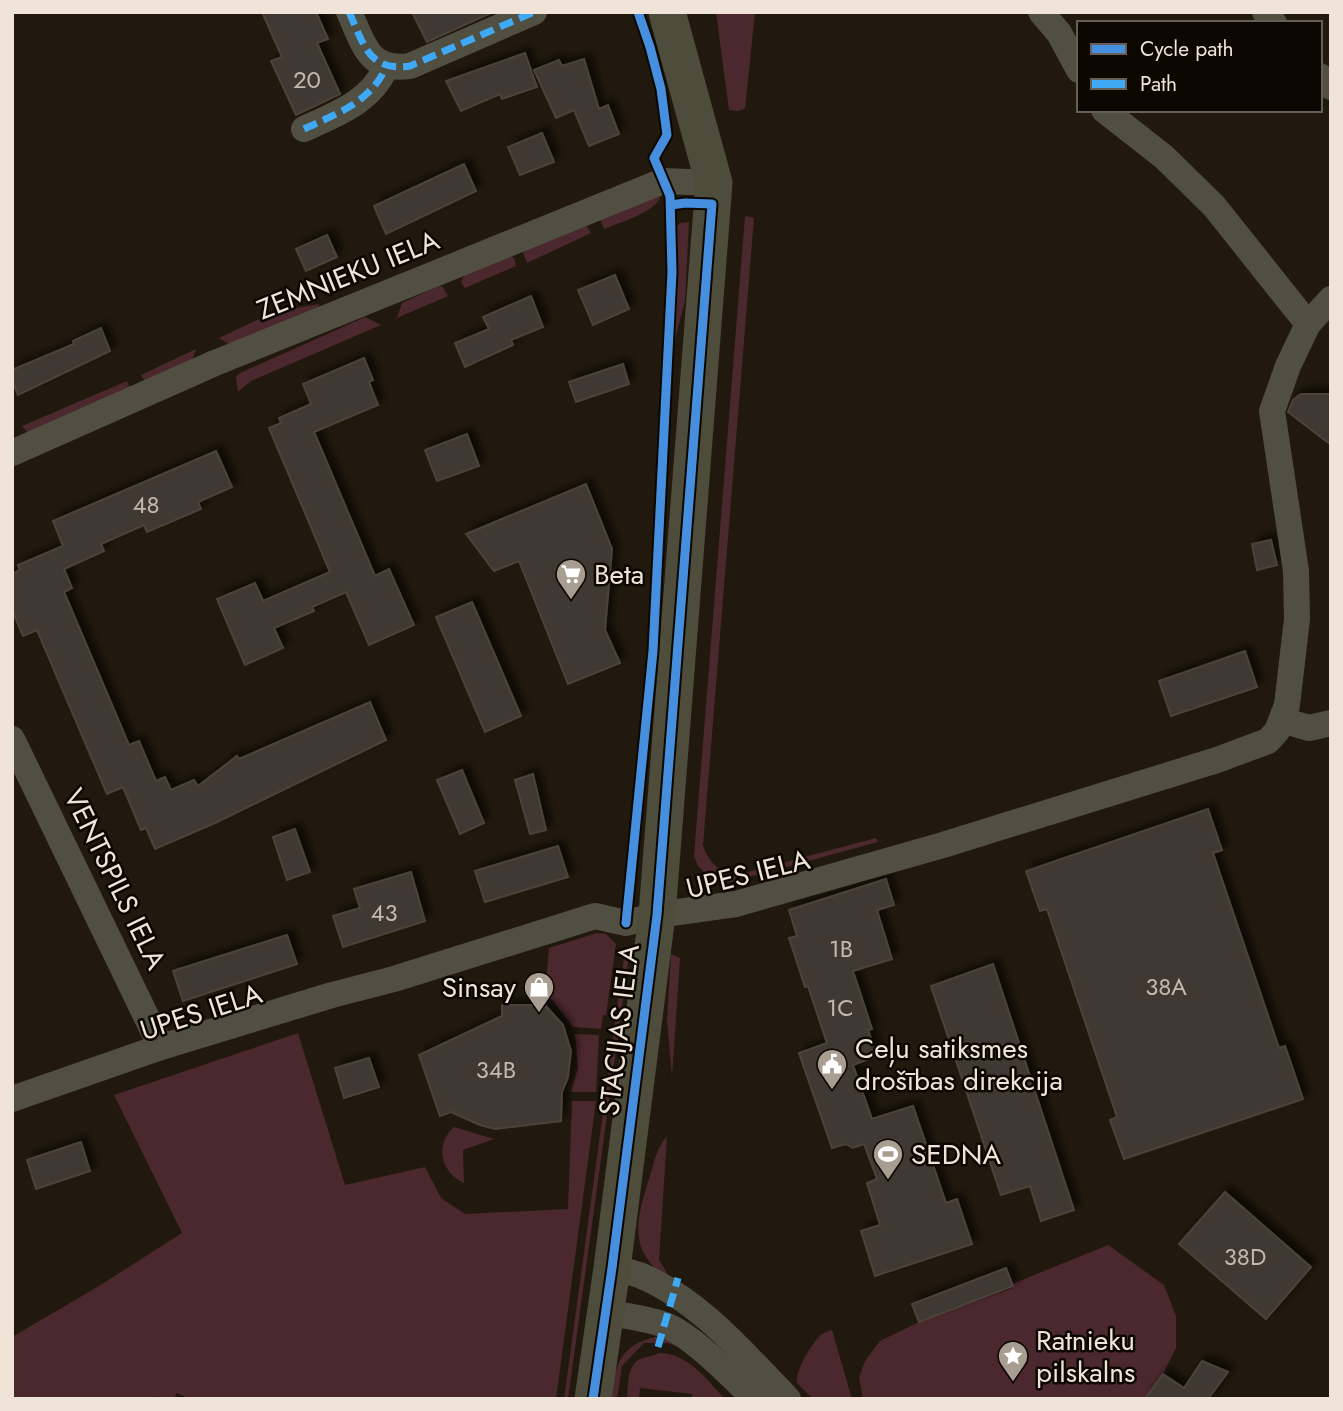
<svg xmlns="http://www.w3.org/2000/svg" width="1343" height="1411" font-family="Jost,sans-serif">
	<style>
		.green { fill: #4b282d }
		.building { fill: #413930; stroke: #4c433a; stroke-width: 2; filter: url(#shadow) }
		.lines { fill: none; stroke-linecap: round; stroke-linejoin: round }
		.minor { stroke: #514f41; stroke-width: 26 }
		.secondary { stroke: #4e4c3b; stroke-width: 37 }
		.quiet { stroke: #3fa9f5; stroke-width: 7; stroke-dasharray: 14 7; stroke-linecap: butt }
		.cycleway-casing { stroke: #0d0702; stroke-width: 13 }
		.cycleway { stroke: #468fdf; stroke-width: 9 }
		.labels { text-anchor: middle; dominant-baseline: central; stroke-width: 5; stroke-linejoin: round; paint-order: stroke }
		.number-label { font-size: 24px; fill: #c4b9ad }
		.street-label { font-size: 28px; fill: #efe4d7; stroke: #0d0702 }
		.poi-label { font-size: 28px; fill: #efe4d7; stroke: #0d0702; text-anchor: start }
	</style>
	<defs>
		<filter id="shadow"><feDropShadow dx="6" dy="-6" stdDeviation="3.5" flood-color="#0009"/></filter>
	</defs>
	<rect width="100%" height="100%" fill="#21190d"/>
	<!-- green -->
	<g class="green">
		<path d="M716 12H755L745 109 738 111 729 110Z"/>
		<path d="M661 192C662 211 620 222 604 229L600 219Z"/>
		<path d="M745 216 754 218 703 845C708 862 720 873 737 875L876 838 878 842 731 882 715 883 698 866 694 856Z"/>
		<path d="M689 222 685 301 674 343 677 226 680 223Z"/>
		<path d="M586 224 591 233 527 263 523 253 525 248Z"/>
		<path d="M510 256 514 258 516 266 465 288 461 282 465 274Z"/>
		<path d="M438 286 443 287 448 296 397 318 402 303Z"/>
		<path d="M319 304V307L230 345 219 338 274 312Z"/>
		<path d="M365 317 381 325 251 381 238 392 236 377 240 373Z"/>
		<path d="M196 349 191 363 147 385 141 375Z"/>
		<path d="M127 381 130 388 29 434 22 426Z"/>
		<path d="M597 933 606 934 616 944 606 1015H603L601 1029 573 1027 553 1001 545 995 549 948Z"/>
		<path d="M625 951 629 956 568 1399H564Z"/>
		<path d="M671 954 680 958 672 1077 667 1020Z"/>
		<path d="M298 1033 345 1185 425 1167 441 1198 465 1214 568 1209 572 1101H596L556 1399H191L176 1393 175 1399H159L158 1396 151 1399H12V1337L99 1286 182 1233 114 1095Z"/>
		<path d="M575 1034 599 1035 596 1092H571L578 1068Z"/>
		<path d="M454 1127 494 1139 463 1150 464 1183C440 1172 435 1144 454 1127Z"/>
		<path d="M667 1136 659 1260 672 1281C626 1253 636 1220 650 1176 654 1162 657 1147 667 1136Z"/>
		<path d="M1108 1245 1164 1285 1176 1316V1348L1163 1374 1145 1399H863L859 1378 865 1361 880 1341 919 1322 1013 1288 1012 1284Z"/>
		<path d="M832 1330 852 1399H813L797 1383C794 1372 813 1341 822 1334 825 1332 829 1331 832 1330Z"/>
		<path d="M655 1337H664L681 1348 667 1343H644L622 1366 617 1399H611C615 1367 619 1345 655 1337Z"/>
		<path d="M659 1353C688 1353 707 1380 725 1399H692V1394L640 1388 639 1399H627C628 1385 627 1362 643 1358 649 1356 653 1356 659 1353Z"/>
	</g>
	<!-- building -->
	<g class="building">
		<path d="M262 12H316L328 39 317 43 340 94 296 115 271 61 282 57Z"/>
		<path d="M412 12H493L427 42Z"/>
		<path d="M525 53 537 87 502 99 500 94 461 111 446 81Z"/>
		<path d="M584 59 599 109 608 105 619 134 589 146 574 110 556 118 534 70 559 60 562 66Z"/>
		<path d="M542 133 554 162 520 175 508 147Z"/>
		<path d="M464 164 476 191 386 234 374 206Z"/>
		<path d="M327 235 337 257 306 271 296 249Z"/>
		<path d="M615 275 629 309 593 325 578 290Z"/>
		<path d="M531 296 543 327 511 340 513 345 465 367 455 343 489 329 483 317Z"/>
		<path d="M101 328 110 351 18 395 12 381V370L74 344 73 341Z"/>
		<path d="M364 358 373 380 369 382 378 405 314 432 375 576 389 569 414 625 369 645 346 592 312 607 314 611 274 628 283 648 245 665 217 599 255 583 263 601 330 572 269 428 281 423 279 418 311 404 303 384Z"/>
		<path d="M623 364 629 384 576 402 569 382Z"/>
		<path d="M1301 394H1331V445L1288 412 1293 400Z"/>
		<path d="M467 434 479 466 437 481 425 450Z"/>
		<path d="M216 451 232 487 198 502 201 509 147 532 144 525 101 544 104 551 64 569 72 588 64 592 129 745 139 741 156 781 165 777 171 790 194 780 198 786 237 756 239 759 370 702 386 740 215 823 155 849 146 828 141 830 123 787 107 794 37 630 23 636 12 610V574L20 570 18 565 63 546 53 521Z"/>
		<path d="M586 484 612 549 605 630 620 663 568 684 519 561 494 571 466 534Z"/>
		<path d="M1271 540 1277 565 1257 570 1252 544Z"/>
		<path d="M472 602 521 716 485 732 436 617Z"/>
		<path d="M1245 651 1257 687 1171 716 1159 681Z"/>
		<path d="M462 770 484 823 460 834 437 780Z"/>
		<path d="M533 774 546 830 530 834 515 780Z"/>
		<path d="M1208 809 1222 850 1213 853 1279 1048 1285 1046 1303 1099 1124 1159 1110 1120 1117 1117 1047 909 1040 911 1026 871Z"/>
		<path d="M295 829 310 872 287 880 273 837Z"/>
		<path d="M558 846 568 877 485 902 475 871Z"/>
		<path d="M411 872 425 921 343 947 333 916 360 908 354 889Z"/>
		<path d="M886 879 894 905 877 910 892 959 853 971 872 1029 868 1030 877 1056 853 1065 872 1119 913 1106 946 1203 957 1199 972 1244 875 1276 861 1231 880 1225 867 1183 877 1179 864 1144 853 1148 846 1144 832 1148 799 1053 827 1043 808 986 805 987 789 938 797 936 789 910Z"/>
		<path d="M287 935 297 964 183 1001 173 971Z"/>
		<path d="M993 964 1074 1210 1041 1221 1030 1186 1001 1195 931 986Z"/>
		<path d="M502 1005H545L563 1025 571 1051 568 1077 562 1092 561 1121 495 1129 480 1125 451 1112 440 1116 419 1055 502 1016Z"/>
		<path d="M369 1058 379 1087 344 1098 335 1068Z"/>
		<path d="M81 1142 90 1171 36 1189 27 1160Z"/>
		<path d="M1225 1192 1311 1267 1266 1319 1179 1244Z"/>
		<path d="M1006 1268 1013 1286 919 1322 912 1304Z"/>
		<path d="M1202 1361 1228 1372 1208 1399H1145L1163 1374 1184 1388Z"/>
	</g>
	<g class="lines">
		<!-- minor -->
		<g class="minor">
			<path d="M349 12C364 44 368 72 410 66L534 12"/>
			<path d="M1041 12 1059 33 1079 70"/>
			<path d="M1265 12 1274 23"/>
			<path d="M1320 76 1331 87"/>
			<path d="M1104 110 1164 157 1214 206 1308 324"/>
			<path d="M304 129C336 114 371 102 386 67"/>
			<path d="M12 453 215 363 663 181 714 183"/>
			<path d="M1282 720 1309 728 1331 723"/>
			<path d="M12 739 161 1047"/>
			<path d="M12 1099 161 1047 332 995 394 979 595 916 626 923 657 915 736 904 943 845 1217 760 1268 741 1277 731 1287 705 1297 619 1296 571 1272 411 1288 366 1308 324 1331 299"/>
			<path d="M612 1268C623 1271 634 1272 644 1277 701 1302 745 1355 788 1399"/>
			<path d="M605 1312C625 1316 646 1318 665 1325 693 1336 732 1377 755 1399"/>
		</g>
		<!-- secondary -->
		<path class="secondary" d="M593 1399 612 1268 657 915 714 183 667 12"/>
		<!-- quiet -->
		<g class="quiet">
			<path d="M349 12C364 44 368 72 410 66L534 12"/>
			<path d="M304 129C336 114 371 102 386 67"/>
			<path d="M658 1347 678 1278"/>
		</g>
		<!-- cycleway casing -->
		<g class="cycleway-casing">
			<g id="cycleway">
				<path d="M626 923 653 651 672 272 670 196 654 158 667 135 661 89 650 47 638 12"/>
				<path d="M593 1399 612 1268 657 915 712 204 685 203 671 205"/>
			</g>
		</g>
		<!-- cycleway -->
		<use href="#cycleway" class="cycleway"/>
	</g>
	<!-- icons -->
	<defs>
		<g id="supermarket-pin" transform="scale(1.575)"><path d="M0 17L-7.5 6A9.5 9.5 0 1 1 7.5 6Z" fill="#a79d90" stroke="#0d0702"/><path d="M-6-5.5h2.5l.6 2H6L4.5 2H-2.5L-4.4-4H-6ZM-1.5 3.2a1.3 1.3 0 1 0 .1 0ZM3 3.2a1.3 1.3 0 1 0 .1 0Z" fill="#fff"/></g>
		<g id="shop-pin" transform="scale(1.575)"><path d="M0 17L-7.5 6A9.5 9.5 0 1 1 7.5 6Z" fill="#a79d90" stroke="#0d0702"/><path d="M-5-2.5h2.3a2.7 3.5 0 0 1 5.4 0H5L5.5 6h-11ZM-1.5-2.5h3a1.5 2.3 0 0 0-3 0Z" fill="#fff"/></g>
		<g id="civic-pin" transform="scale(1.575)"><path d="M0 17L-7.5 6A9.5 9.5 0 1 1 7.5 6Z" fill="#a79d90" stroke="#0d0702"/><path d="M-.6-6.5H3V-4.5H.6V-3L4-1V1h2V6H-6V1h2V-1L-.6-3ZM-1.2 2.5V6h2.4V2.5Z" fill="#fff"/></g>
		<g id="stadium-pin" transform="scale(1.575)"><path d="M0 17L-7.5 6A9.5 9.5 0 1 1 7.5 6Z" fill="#a79d90" stroke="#0d0702"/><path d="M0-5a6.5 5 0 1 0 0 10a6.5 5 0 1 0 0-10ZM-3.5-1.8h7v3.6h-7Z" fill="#fff"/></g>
		<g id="sight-pin" transform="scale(1.575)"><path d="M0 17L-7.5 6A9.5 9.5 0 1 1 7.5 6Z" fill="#a79d90" stroke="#0d0702"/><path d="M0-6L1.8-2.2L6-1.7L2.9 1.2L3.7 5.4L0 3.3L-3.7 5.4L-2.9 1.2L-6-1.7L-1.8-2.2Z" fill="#fff"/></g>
	</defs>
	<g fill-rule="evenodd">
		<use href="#supermarket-pin" x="571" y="574"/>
		<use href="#shop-pin" x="539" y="987"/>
		<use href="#civic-pin" x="832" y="1064"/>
		<use href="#stadium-pin" x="888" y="1154"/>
		<use href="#sight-pin" x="1013" y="1356"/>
	</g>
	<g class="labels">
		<!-- number labels -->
		<g class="number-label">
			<text x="307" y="79">20</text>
			<text x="146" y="504">48</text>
			<text x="384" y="912">43</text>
			<text x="841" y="948">1B</text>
			<text x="1166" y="986">38A</text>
			<text x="840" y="1007">1C</text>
			<text x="496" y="1069">34B</text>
			<text x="1245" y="1256">38D</text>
		</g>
		<!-- street labels -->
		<g class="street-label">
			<text transform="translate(348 275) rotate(-22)">ZEMNIEKU IELA</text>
			<text transform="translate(748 874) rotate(-14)">UPES IELA</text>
			<text transform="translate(115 879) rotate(64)">VENTSPILS IELA</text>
			<text transform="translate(201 1012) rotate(-18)">UPES IELA</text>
			<text transform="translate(619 1030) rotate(-83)">STACIJAS IELA</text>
		</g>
		<!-- poi labels -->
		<g class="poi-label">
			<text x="594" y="574">Beta</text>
			<text x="516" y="987" text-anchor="end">Sinsay</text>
			<text x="855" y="1048">Ceļu satiksmes<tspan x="855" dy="32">drošības direkcija</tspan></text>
			<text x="911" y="1154">SEDNA</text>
			<text x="1036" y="1340">Ratnieku<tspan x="1036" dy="32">pilskalns</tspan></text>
		</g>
	</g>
	<!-- border -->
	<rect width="1343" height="1411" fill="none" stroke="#efe4d7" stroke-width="28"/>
	<!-- legend -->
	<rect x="1077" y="21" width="245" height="91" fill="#0d0702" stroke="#675f57" stroke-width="2"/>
	<rect x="1091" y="44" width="35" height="10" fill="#468fdf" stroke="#675f57" stroke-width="2"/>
	<text x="1140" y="56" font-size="21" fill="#efe4d7">Cycle path</text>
	<rect x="1091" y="79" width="35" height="10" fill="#3fa9f5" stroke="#675f57" stroke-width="2"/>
	<text x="1140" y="91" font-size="21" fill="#efe4d7">Path</text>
</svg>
